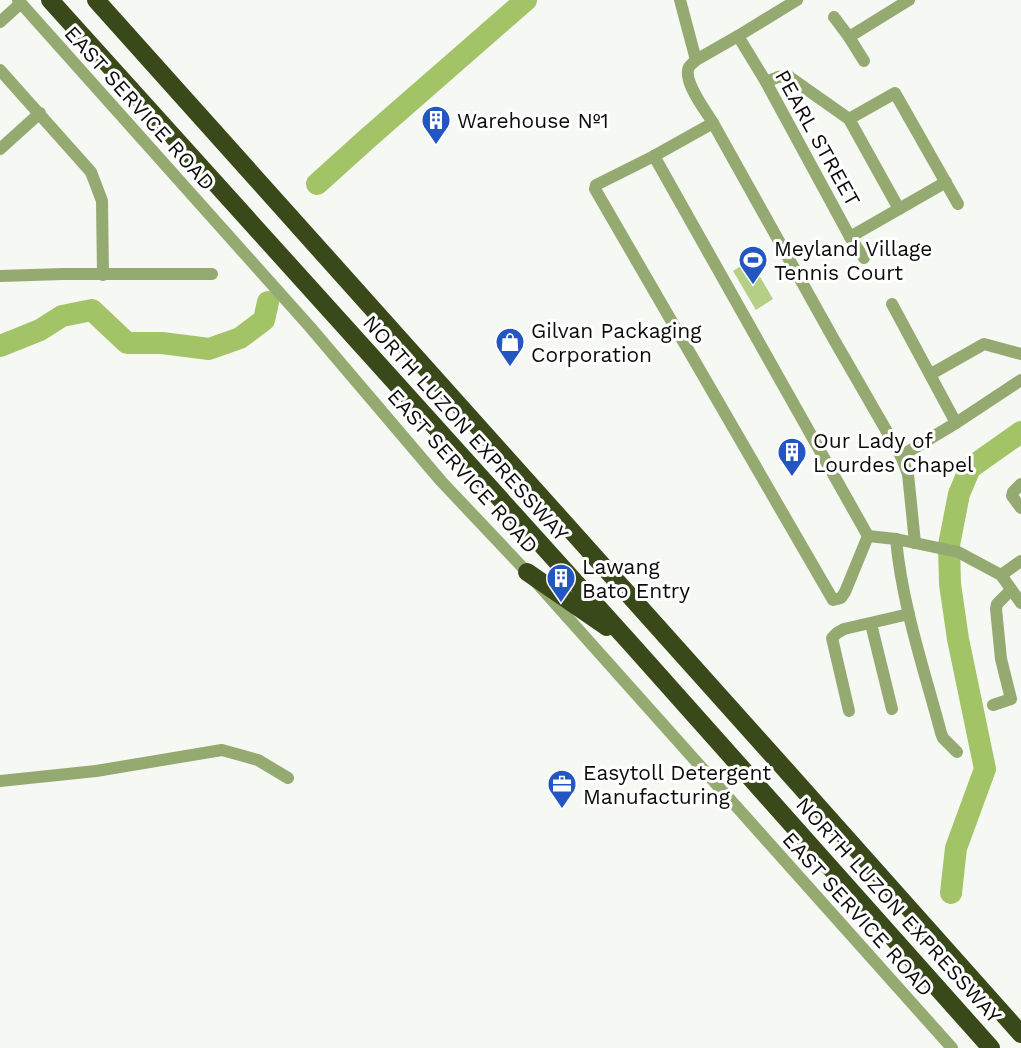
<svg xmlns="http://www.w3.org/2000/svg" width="1021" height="1048" font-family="'Work Sans',sans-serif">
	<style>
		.green { fill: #b5cf86 }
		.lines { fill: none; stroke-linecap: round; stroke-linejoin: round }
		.river { stroke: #a3c367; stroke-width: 22 }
		.minor { stroke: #95aa70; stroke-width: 12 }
		.highway { stroke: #394919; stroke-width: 18 }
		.labels { text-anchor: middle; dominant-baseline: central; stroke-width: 6; stroke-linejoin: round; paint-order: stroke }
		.street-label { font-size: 21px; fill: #0b0c0a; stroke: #fff }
		.poi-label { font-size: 21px; fill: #0b0c0a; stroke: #fff; text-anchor: start }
	</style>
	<rect width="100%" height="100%" fill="#f6f8f3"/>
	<!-- green -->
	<path class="green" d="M750 260 773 299 756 310 733 271Z"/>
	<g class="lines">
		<!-- river -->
		<g class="river">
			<path d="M317 184 368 138 526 0"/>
			<path d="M0 346 40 330 62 316 92 310 127 343H162L209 349 240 338 264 320 268 302"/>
			<path d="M951 893 956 848 985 769 958 639 950 584 949 545 959 494 970 468 1021 432"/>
		</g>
		<!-- minor -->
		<g class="minor">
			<path d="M18 0 310 327 441 481 527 572 952 1048"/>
			<path d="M680 0 696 60"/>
			<path d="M797 0 738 36 696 60C694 62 691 64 689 67 682 81 706 111 713 123L833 338 901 456 908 474 915 543"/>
			<path d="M834 17 849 37 864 61"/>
			<path d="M0 22 21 3"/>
			<path d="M738 36 766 82 850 237 864 258"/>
			<path d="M849 37 909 0"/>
			<path d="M0 70 91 172 102 201 103 275"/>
			<path d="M766 82 778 77 788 76 849 119 899 209"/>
			<path d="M849 119 895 93 958 204"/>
			<path d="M713 123 654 156 596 185 595 189 833 600 841 598 845 592 868 536"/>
			<path d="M0 149 40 113"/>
			<path d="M654 156 868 536"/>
			<path d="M850 237 946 182"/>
			<path d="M0 276 63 274H212"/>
			<path d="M892 304 956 423"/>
			<path d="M931 374 984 344 1021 354"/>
			<path d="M901 456 956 423 1021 380"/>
			<path d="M1021 484 1013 492 1012 496 1021 508"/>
			<path d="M868 536 896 539 958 552 1001 575 1021 603"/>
			<path d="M896 539C902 605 924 669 941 733L943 738 957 752"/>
			<path d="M1001 575 1021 561"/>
			<path d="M871 624 892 709"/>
			<path d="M993 705 1011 699 1001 659 996 609 997 604 1011 590"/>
			<path d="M849 711 832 638 837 633 844 629 909 614"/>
			<path d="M0 781 96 771 222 750 258 760 288 778"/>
		</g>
		<!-- highway -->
		<g class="highway">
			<path d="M50 0 632 645 991 1048"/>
			<path d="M96 0 784 768 1021 1034"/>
			<path d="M527 572 607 627"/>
		</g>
	</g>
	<!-- icons -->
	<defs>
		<g id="building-pin" transform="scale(1.5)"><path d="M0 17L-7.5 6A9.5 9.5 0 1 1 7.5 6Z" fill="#2356c3" stroke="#fff"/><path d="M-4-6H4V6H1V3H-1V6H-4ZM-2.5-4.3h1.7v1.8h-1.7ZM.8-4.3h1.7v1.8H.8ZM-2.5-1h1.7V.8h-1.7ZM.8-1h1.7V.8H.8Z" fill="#fff"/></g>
		<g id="stadium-pin" transform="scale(1.5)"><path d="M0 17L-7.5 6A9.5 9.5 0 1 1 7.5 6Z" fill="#2356c3" stroke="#fff"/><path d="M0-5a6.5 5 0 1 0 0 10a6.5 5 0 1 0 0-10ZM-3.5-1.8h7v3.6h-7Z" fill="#fff"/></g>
		<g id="shop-pin" transform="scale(1.5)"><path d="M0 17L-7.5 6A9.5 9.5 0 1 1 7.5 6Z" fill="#2356c3" stroke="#fff"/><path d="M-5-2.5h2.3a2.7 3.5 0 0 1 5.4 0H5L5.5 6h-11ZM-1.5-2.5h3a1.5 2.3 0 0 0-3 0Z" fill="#fff"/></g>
		<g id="office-pin" transform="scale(1.5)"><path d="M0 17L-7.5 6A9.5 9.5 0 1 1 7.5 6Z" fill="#2356c3" stroke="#fff"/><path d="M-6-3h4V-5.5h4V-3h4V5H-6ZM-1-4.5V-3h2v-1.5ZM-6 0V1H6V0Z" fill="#fff"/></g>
	</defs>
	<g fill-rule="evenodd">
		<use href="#building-pin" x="436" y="120"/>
		<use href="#stadium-pin" x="753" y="260"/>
		<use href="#shop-pin" x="510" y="342"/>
		<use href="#building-pin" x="792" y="452"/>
		<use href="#building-pin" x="561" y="578"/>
		<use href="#office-pin" x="562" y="784"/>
	</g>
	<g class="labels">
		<!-- street labels -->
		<g class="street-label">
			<text transform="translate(140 108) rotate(48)">EAST SERVICE ROAD</text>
			<text transform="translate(818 138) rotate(61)">PEARL STREET</text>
			<text transform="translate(466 428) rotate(48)">NORTH LUZON EXPRESSWAY</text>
			<text transform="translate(463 471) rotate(48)">EAST SERVICE ROAD</text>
			<text transform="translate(899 910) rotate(48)">NORTH LUZON EXPRESSWAY</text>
			<text transform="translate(858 914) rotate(48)">EAST SERVICE ROAD</text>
		</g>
		<!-- poi labels -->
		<g class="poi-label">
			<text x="457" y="120">Warehouse №1</text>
			<text x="774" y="248">Meyland Village<tspan x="774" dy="24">Tennis Court</tspan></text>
			<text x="531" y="330">Gilvan Packaging<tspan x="531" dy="24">Corporation</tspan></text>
			<text x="813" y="440">Our Lady of<tspan x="813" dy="24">Lourdes Chapel</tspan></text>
			<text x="582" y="566">Lawang<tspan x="582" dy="24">Bato Entry</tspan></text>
			<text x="583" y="772">Easytoll Detergent<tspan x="583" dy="24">Manufacturing</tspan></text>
		</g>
	</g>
</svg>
